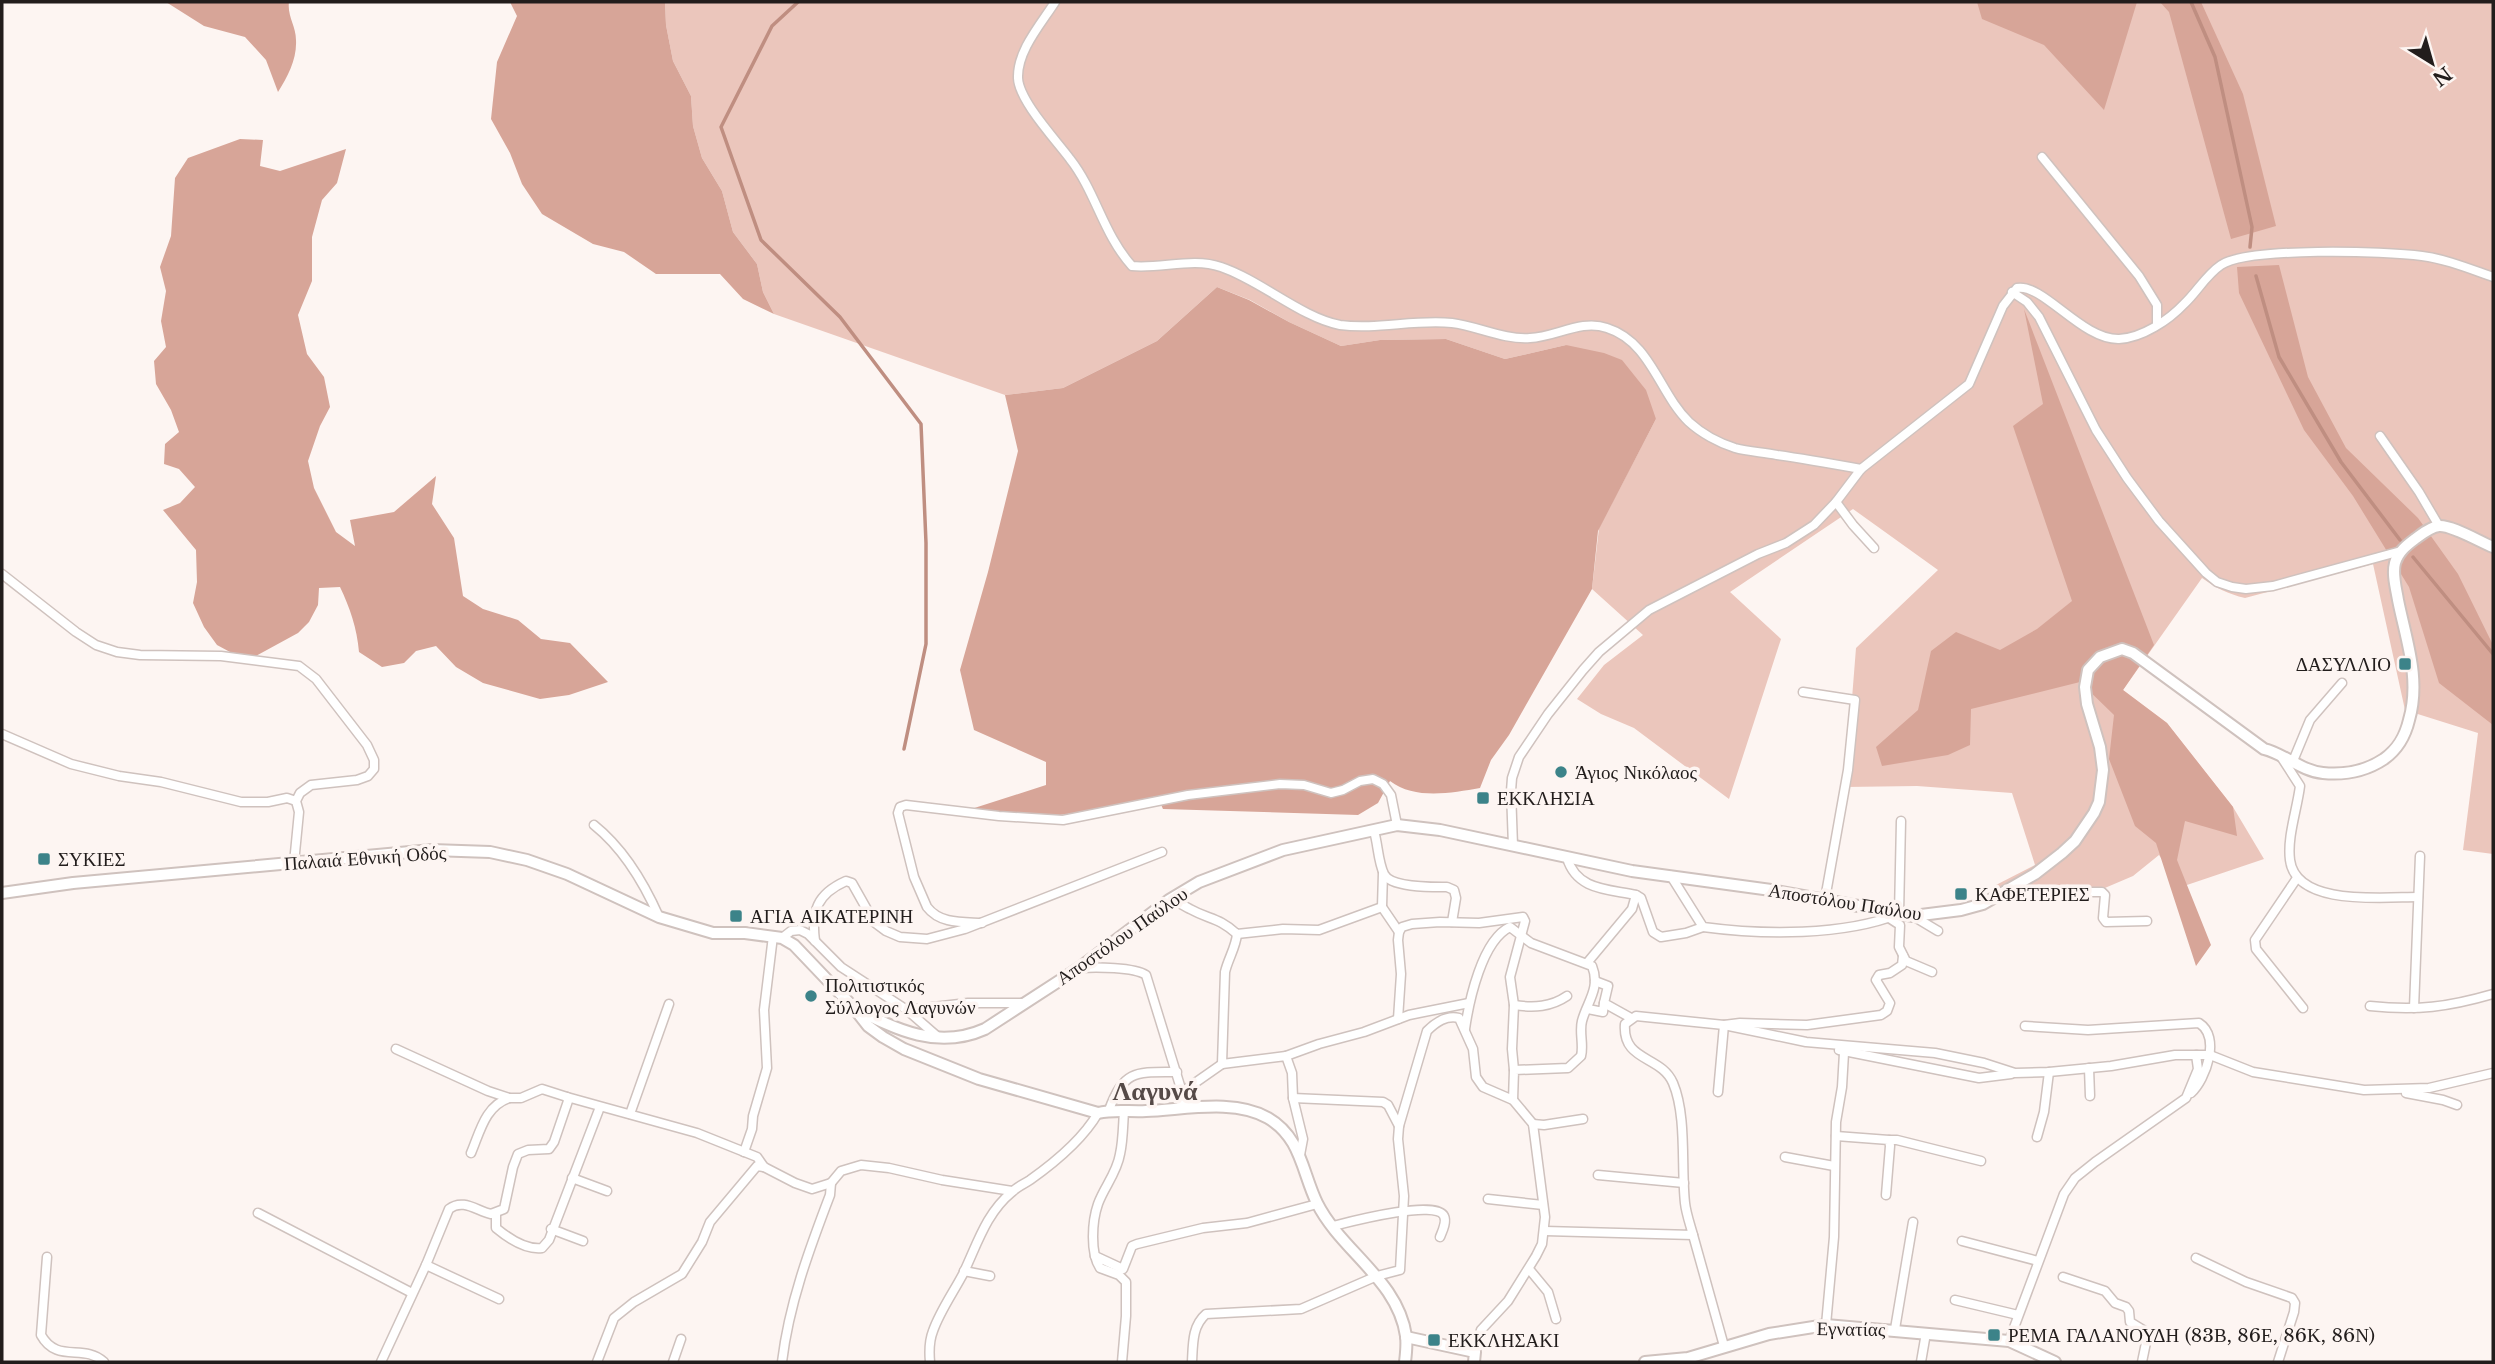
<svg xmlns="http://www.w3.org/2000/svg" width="2495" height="1364" font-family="'Libre Baskerville',serif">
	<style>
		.green { fill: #ebc6bc }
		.forest { fill: #d7a598 }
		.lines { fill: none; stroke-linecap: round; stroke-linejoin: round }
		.stream { stroke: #bf8e81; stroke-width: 3.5 }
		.minor-casing { stroke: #cfc2be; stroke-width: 11 }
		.tertiary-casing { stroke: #cfc2be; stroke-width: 14 }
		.minor { stroke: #fff; stroke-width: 8 }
		.tertiary { stroke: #fff; stroke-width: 10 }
		.poi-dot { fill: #3c8389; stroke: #fdf5f2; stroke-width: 2.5 }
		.labels { text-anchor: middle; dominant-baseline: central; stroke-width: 7; stroke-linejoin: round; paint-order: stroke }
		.poi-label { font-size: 19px; fill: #221d1c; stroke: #fdf5f2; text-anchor: start }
		.street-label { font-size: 19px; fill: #221d1c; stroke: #fdf5f2 }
		.district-label { font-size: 26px; font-weight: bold; fill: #554a47; stroke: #fdf5f2 }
	</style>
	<rect width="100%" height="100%" fill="#fdf5f2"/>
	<!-- green -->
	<path class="green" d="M665 2H2493V854L2463 850 2478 733 2405 710 2373 564 2245 598C2228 594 2216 588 2202 578L2123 690 2167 723 2233 807 2264 859 2181 887 2159 855 2133 876 2086 896 2005 898 1994 886 2035 865 2012 793 1917 786 1845 787 1856 648 1938 570 1853 509 1730 592 1781 639 1729 799 1634 728 1601 714 1577 699 1604 665 1643 635 1592 589 1599 528 1656 419 1566 345 1505 359 1446 339 1380 340 1341 346 1289 322 1250 300 1217 287 1157 341 1063 388 1005 395 774 314 763 292 757 264 733 232 722 191 702 158 693 126 691 96 673 61 666 25Z"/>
	<!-- forest -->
	<g class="forest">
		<path d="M166 2H289C287 16 296 26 296 40 297 59 288 76 278 92L266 60 245 37 204 26Z"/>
		<path d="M510 2H665L666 25 673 61 691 96 693 126 702 158 722 191 733 232 757 264 763 292 774 314 743 299 720 274H656L624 252 593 244 542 214 522 184 510 153 491 119 497 62 517 16Z"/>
		<path d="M1977 2H2137L2104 110 2044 45 1982 19Z"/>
		<path d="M2160 2H2201L2243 94 2276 226 2231 239 2169 12Z"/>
		<path d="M240 139 263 140 260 166 280 171 346 149 337 183 322 200 312 237V281L298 315 307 354 324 377 330 407 320 426 308 461 314 488 336 532 355 546 350 520 394 512 436 476 432 504 454 538 463 596 483 609 518 620 541 639 570 643 608 682 569 695 540 699 483 683 456 667 436 646 416 651 404 663 382 667 359 652C357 628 350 608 340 587L319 588 318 605 309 622 298 633 254 657 230 652 217 645 204 627 193 603 197 582 196 550 163 510 180 503 195 487 179 469 164 464 165 444 179 432 171 410 156 384 154 361 166 347 161 321 166 291 160 267 171 236 175 178 188 158Z"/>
		<path d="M2279 265 2308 377 2346 448 2418 518 2458 574 2493 645V725L2439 683 2409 587 2353 496 2304 430 2239 293 2237 267Z"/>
		<path d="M1217 287 1249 300 1289 322 1341 346 1380 340 1446 339 1505 359 1566 345 1604 353 1622 360 1646 390 1656 419 1598 531 1592 589 1509 735 1491 760 1480 788C1451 793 1415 800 1390 781L1378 803 1358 815 1163 809 1157 796 1097 810 1060 815 965 811 1046 785V762L974 730 960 670 988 572 1018 451 1005 395 1063 388 1157 341Z"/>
		<path d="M2024 309 2154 645 2123 690 2167 723 2233 807 2237 836 2185 821 2177 860 2211 945 2196 966 2156 843 2135 826 2109 759 2114 715 2080 682 1971 709 1970 745 1948 755 1882 766 1876 747 1918 710 1931 651 1956 632 2000 650 2037 629 2072 601 2013 426 2043 404Z"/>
	</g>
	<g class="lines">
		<!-- stream -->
		<g class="stream">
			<path d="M798 2 772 26 721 127 761 240 840 317 921 424 926 543V644L904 749"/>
			<path d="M2191 2 2215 57 2252 227 2250 247"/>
			<path d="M2256 276 2279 357 2341 462 2400 540"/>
			<path d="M2413 557 2493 654"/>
		</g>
		<!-- minor casing -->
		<g class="minor-casing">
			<g id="minor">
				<path d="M1055 2C1041 24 1017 51 1018 78 1019 101 1056 140 1070 159 1096 192 1103 234 1132 266 1161 269 1193 257 1221 267 1260 280 1302 318 1340 325 1377 330 1415 319 1452 323 1477 326 1504 340 1530 338 1556 337 1581 319 1607 328 1651 342 1659 393 1689 422 1701 433 1719 443 1735 448 1749 452 1764 452 1777 455 1805 459 1833 464 1861 469"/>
				<path d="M2042 157 2139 276 2157 305V324"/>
				<path d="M2012 292 2027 302 2039 317 2096 430 2127 478 2159 521 2206 573 2217 582 2232 587 2246 589 2273 586 2401 551"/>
				<path d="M2380 436 2419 492 2439 526"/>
				<path d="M1836 502 1853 525 1874 548"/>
				<path d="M2 574 76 632 96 645 117 652 140 655 221 656 299 666 316 679 367 745 374 760V769L368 776 357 780 311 785 300 793 296 801 299 812 294 863"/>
				<path d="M1803 692 1855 700 1848 770 1825 899"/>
				<path d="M2 734 71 764 119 776 161 782 241 802H268L287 798 296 801"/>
				<path d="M2280 755 2300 786C2297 810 2287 837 2290 860 2296 907 2384 897 2418 897"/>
				<path d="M2293 761 2310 720 2342 683"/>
				<path d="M594 825C624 849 644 883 659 917"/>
				<path d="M1374 831C1378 844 1378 862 1384 874 1391 888 1433 887 1447 887L1454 890 1456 898 1452 922"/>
				<path d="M1513 846 1511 791 1512 778 1519 757 1548 714 1583 670 1599 652 1649 610 1758 554 1786 543 1814 525 1836 502 1861 469 1969 384 2003 306 2017 288C2043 283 2082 340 2119 339 2142 338 2169 320 2184 304 2197 292 2206 275 2221 265 2247 247 2386 251 2422 256 2446 259 2470 269 2493 277"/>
				<path d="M1567 858C1577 891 1609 889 1636 895L1641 898 1653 932 1661 937 1686 933 1703 927"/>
				<path d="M1383 873 1382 907 1399 932"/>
				<path d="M1671 876 1703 927C1763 935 1843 936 1899 914L1901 821"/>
				<path d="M2297 878 2255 940 2256 949 2303 1008"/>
				<path d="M2004 892H2102L2105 895 2103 918 2106 922 2147 921"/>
				<path d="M1169 900C1178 901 1182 905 1190 909 1210 920 1218 917 1237 934L1283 929 1319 930 1382 907"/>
				<path d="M1886 916 1900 925 1899 947 1906 961 1932 972"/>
				<path d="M1913 916 1938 931"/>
				<path d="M982 923C962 922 940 924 927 907L914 877 898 813 900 807 906 805 999 816 1063 820 1188 795 1280 784 1304 785 1331 793 1343 790 1360 781 1373 779 1383 784 1391 795 1397 825"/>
				<path d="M1237 934C1236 947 1228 959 1225 972L1222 1064 1286 1056 1292 1073 1293 1098 1303 1139 1300 1155"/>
				<path d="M782 938 791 931 800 930 808 934 841 967 907 1010 938 1037"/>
				<path d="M815 941C811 911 817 894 846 881L852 883 874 922 886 931 900 937 927 939 965 929 1162 852"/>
				<path d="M1587 963 1632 909 1636 895"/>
				<path d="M1080 968C1096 967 1134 967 1146 975L1182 1092"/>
				<path d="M1595 981 1608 986 1604 1003 1631 1018"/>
				<path d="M1514 1005C1534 1008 1551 1007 1567 996"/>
				<path d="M2370 1006C2417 1011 2448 1007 2493 994"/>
				<path d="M2414 1008 2420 856"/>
				<path d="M1588 1009 1603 1012 1604 1003"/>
				<path d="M907 1010 968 1003H1024"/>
				<path d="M1398 1019 1401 974 1398 940 1399 932 1402 927 1412 924 1440 922 1479 923 1523 917 1525 921 1510 977 1514 1005 1512 1049 1514 1070"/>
				<path d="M2025 1026 2088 1030 2199 1023C2221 1037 2206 1079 2191 1093"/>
				<path d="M1465 1029C1469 1001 1482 940 1510 927L1531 943 1592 966C1601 988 1587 1002 1582 1021 1579 1032 1584 1045 1581 1056L1568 1068 1514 1070 1513 1100"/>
				<path d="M396 1049 488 1091 509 1098H521L542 1089 567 1097"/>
				<path d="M1839 1050 1979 1078 2011 1074"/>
				<path d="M2196 1055H2210L2253 1072 2364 1090 2429 1088 2493 1073"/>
				<path d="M1286 1056 1319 1044 1364 1032 1409 1015 1469 1003"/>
				<path d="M2089 1068 2090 1096"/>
				<path d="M1718 1092 1724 1025 1740 1023 1807 1025 1881 1015 1887 1011 1890 1003 1876 980 1879 975 1890 973 1902 965 1903 956"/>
				<path d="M2406 1093 2443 1100 2457 1105"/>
				<path d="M1293 1098 1383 1102 1388 1105 1399 1126"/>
				<path d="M1181 1107 1182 1092 1222 1064"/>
				<path d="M1109 1110C1124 1069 1137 1072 1177 1072"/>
				<path d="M630 1114 669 1004"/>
				<path d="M1533 1124 1544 1125 1583 1119"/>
				<path d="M1836 1136 1889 1140 1890 1146 1886 1195"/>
				<path d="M2037 1137 2044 1112 2049 1072"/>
				<path d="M1889 1140H1897L1981 1161"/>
				<path d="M744 1152 752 1129 753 1116 767 1068 764 1010 773 936"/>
				<path d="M471 1153C480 1132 485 1106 509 1098"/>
				<path d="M1785 1157 1834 1166"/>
				<path d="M1598 1175 1684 1183"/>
				<path d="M572 1178 607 1191"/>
				<path d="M1488 1199 1543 1205"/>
				<path d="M258 1213 412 1293"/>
				<path d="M496 1214V1228C508 1238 526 1250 542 1248L549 1240 600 1107"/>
				<path d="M1333 1226C1349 1222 1436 1199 1444 1216 1447 1222 1442 1232 1440 1237"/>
				<path d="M551 1229 583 1241"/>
				<path d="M1545 1231 1693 1235C1690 1224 1686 1213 1685 1203 1681 1167 1687 1116 1673 1083 1661 1055 1622 1062 1625 1024L1636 1016 1724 1025 1806 1042 1935 1053 1984 1063 2015 1073 2049 1072 2111 1066 2175 1055H2196L2198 1069 2186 1098 2095 1162 2075 1178 2064 1194 2009 1341"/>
				<path d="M1693 1235 1724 1346"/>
				<path d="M1962 1241 2038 1261"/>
				<path d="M1095 1256 1123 1269 1132 1246 1137 1244 1203 1228 1247 1223 1317 1204"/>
				<path d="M47 1257 41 1335C57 1364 84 1343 104 1362"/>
				<path d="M2196 1258 2246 1282 2292 1298 2295 1303 2294 1312 2278 1362"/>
				<path d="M426 1265 499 1299"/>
				<path d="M1529 1269 1548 1292 1556 1319"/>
				<path d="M964 1271 990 1276"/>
				<path d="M2063 1277 2105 1291 2115 1303 2126 1307 2129 1311 2130 1322 2148 1333 2142 1362"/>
				<path d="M1955 1300 2018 1315"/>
				<path d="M1826 1325 1834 1237 1836 1122 1842 1087 1844 1053"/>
				<path d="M1895 1329 1913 1222"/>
				<path d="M381 1362 426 1265 449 1209C463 1198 477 1211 491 1214L504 1209 513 1167 518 1154 528 1150 549 1149 554 1142 568 1101 567 1097 697 1133 757 1157 764 1167 795 1183 812 1189 831 1183 841 1171 861 1165 889 1168 942 1180 1012 1191"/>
				<path d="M597 1362 614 1318 634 1302 682 1274 702 1242 710 1222 757 1166 764 1167"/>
				<path d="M673 1362 681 1339"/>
				<path d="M782 1362C789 1304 809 1250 830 1195L831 1183"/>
				<path d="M930 1362C929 1351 929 1341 933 1331 940 1311 953 1293 963 1274 977 1245 986 1213 1012 1192 1017 1187 1024 1184 1030 1180 1054 1163 1083 1139 1098 1113"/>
				<path d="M1122 1362 1126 1316V1282L1119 1275 1100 1268C1090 1253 1092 1221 1098 1204 1104 1187 1117 1173 1120 1154 1123 1141 1123 1125 1124 1111"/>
				<path d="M1192 1362C1193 1344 1192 1326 1206 1314L1301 1309 1377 1276 1400 1270 1404 1196 1398 1139 1399 1126 1427 1031C1436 1022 1446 1015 1459 1018L1473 1049 1476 1077 1483 1087 1513 1100 1533 1124 1545 1217 1542 1244 1536 1256 1508 1301 1481 1330 1475 1352"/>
				<path d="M1921 1362 1926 1333"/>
			</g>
		</g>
		<!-- tertiary casing -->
		<g class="tertiary-casing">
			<g id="tertiary">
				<path d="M2 893 73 883 432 850 490 852 527 860 567 874 659 917 713 933H745L782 938 794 945 854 1008 868 1026 883 1037 904 1049 979 1079 1098 1113C1114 1109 1130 1112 1146 1111 1182 1110 1234 1098 1268 1118 1301 1137 1302 1172 1317 1203 1341 1251 1398 1280 1406 1336 1407 1344 1406 1354 1405 1362"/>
				<path d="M854 1008C897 1030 938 1050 985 1029L1079 968 1169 900 1199 882 1283 850 1397 825 1440 830 1632 871 1771 890 1913 916 1961 910 1983 904 2035 874 2062 853 2075 841 2094 813 2099 802 2103 770 2100 747 2087 704 2085 687 2088 670 2100 657 2122 649 2133 653 2264 749C2285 754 2301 771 2323 773 2344 775 2366 771 2384 759 2398 749 2405 737 2409 720 2421 679 2406 640 2398 600 2396 588 2392 574 2395 563 2398 552 2407 545 2415 539 2422 534 2430 527 2439 526 2452 525 2480 542 2493 547"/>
				<path d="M1406 1337 1475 1352 1474 1362"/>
				<path d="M1645 1362 1688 1358 1769 1334 1826 1325 2009 1341 2055 1362"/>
			</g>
		</g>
		<!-- minor -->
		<use href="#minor" class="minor"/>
		<!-- tertiary -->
		<use href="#tertiary" class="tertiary"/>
	</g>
	<!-- markers -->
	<g class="poi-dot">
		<rect x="2398" y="657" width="14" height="14" rx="3.5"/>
		<circle cx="1561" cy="772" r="7"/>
		<rect x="1476" y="791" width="14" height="14" rx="3.5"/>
		<rect x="37" y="852" width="14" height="14" rx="3.5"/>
		<rect x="1954" y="887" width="14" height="14" rx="3.5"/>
		<rect x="729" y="909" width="14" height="14" rx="3.5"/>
		<circle cx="811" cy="996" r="7"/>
		<rect x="1987" y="1328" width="14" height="14" rx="3.5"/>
		<rect x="1427" y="1333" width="14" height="14" rx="3.5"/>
	</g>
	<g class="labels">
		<!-- poi labels -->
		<g class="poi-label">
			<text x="2391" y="664" text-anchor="end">ΔΑΣΥΛΛΙΟ</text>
			<text x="1575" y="772">Άγιος Νικόλαος</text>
			<text x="1497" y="798">ΕΚΚΛΗΣΙΑ</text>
			<text x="58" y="859">ΣΥΚΙΕΣ</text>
			<text x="1975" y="894">ΚΑΦΕΤΕΡΙΕΣ</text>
			<text x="750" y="916">ΑΓΙΑ ΑΙΚΑΤΕΡΙΝΗ</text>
			<text x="825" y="985">Πολιτιστικός<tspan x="825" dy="22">Σύλλογος Λαγυνών</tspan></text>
			<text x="2008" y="1335">ΡΕΜΑ ΓΑΛΑΝΟΥΔΗ (83Β, 86Ε, 86Κ, 86Ν)</text>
			<text x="1448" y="1340">ΕΚΚΛΗΣΑΚΙ</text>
		</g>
		<!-- street labels -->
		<g class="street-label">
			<text transform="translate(365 858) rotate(-4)">Παλαιά Εθνική Οδός</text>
			<text transform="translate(1845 902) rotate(9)">Αποστόλου Παύλου</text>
			<text transform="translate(1122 936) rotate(-35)">Αποστόλου Παύλου</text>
			<text transform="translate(1851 1329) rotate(1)">Εγνατίας</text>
		</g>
		<!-- district labels -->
		<g class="district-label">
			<text x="1155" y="1091">Λαγυνά</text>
		</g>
	</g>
	<!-- border -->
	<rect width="2495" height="1364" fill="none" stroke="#221d1c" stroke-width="7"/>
	<!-- north arrow -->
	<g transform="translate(2432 63) rotate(143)" stroke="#fdf5f2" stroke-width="5" paint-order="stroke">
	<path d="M0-5L12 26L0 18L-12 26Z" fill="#221d1c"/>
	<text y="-10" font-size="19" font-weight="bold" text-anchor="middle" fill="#221d1c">N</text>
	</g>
</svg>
